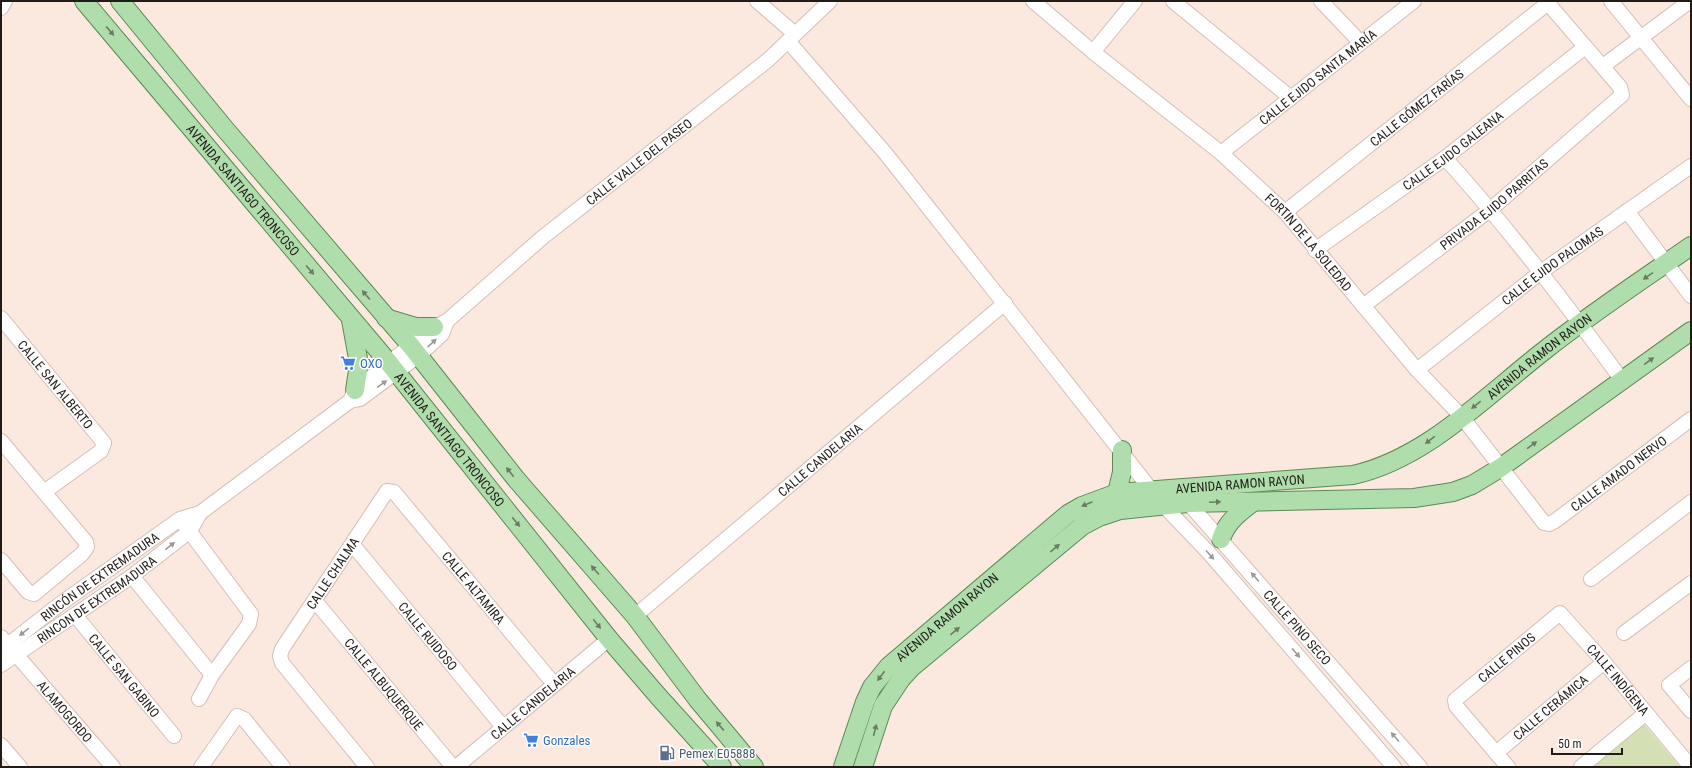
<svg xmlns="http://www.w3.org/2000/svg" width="1692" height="768" font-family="'Roboto Condensed',sans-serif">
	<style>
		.green { fill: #d4dfb4 }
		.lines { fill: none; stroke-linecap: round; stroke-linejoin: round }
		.minor-casing { stroke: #d2c0b8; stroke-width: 16 }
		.major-casing { stroke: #5c8a54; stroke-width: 20 }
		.minor { stroke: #fff; stroke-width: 14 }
		.major { stroke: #b0ddac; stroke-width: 18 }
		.oneway { fill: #697c62 }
		.oneway2 { fill: #9c9998 }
		.labels { text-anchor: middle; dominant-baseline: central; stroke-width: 3; stroke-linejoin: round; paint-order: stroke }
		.street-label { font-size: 13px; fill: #221c19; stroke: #fff }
		.shop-label { font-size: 13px; fill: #366cbe; stroke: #fff; text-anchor: start }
		.service-label { font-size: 13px; fill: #4e5e75; stroke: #fff; text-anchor: start }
	</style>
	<rect width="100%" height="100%" fill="#fbe8df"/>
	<!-- green -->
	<path class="green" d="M1644 724 1680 767H1592Z"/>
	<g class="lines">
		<!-- minor casing -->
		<g class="minor-casing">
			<g id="minor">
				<path d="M757 1 795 34"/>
				<path id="s1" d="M1033 1 1093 52 1221 153 1285 212 1417 370 1462 417 1544 523 1549 524 1555 521 1691 419"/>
				<path d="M1173 1 1291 98"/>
				<path d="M1321 1 1360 42"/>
				<path d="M1611 1 1691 99"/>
				<path d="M1 8 5 1"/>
				<path d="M788 41 886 154 1164 506 1209 553 1394 767"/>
				<path d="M1093 52 1135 1"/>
				<path d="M1603 66 1690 1"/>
				<path id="s2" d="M1221 153 1414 1"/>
				<path d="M1445 158C1509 229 1566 304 1622 380"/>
				<path d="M1627 211 1691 296"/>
				<path id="s3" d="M1285 212 1548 3"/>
				<path id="s4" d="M1315 250 1445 158 1585 47"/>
				<path id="s5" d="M1363 306 1491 209 1622 95 1620 87 1546 1"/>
				<path id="s6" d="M1 318 104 443 101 451 44 492"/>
				<path id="s7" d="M1417 370 1541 272 1691 166"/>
				<path id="s8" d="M350 401 355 390 434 327 447 321 543 237 768 60 830 1"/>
				<path d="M1 441 86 542 87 547 82 554 34 594 28 592 1 560"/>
				<path id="s9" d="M1184 498 1420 767"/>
				<path d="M184 524 251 614 249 624 212 675 199 699"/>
				<path id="s10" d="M353 545 503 727"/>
				<path d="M132 576 212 675"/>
				<path d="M1591 579 1691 502"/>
				<path id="s11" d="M315 601 453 767"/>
				<path id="s12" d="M75 615 174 736"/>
				<path id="s13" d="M635 616 1005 303"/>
				<path d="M1624 633 1691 583"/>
				<path id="s14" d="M1 637 113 767"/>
				<path id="s15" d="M1 650 60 604 180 519 200 513 350 401 360 399 418 356 442 334 447 321"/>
				<path id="s16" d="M1 665 132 576 190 531 200 513"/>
				<path d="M1691 668 1669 685 1691 711"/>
				<path d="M1 745 20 767"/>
				<path id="s17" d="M1496 753 1604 662"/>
				<path d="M201 767 237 716 244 719 283 767"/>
				<path id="s18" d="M367 767 282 663 280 656 282 649 387 491 394 492 554 684"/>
				<path id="s19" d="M456 767 609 639"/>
				<path id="s20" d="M1508 767 1456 706 1455 700 1560 613 1604 662 1691 767"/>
				<path d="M1581 767 1646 713"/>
			</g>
		</g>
		<!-- major casing -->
		<g class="major-casing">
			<g id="major">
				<path id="s21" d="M84 1 389 363 609 639 658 696 722 767"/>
				<path d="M120 1 225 129 411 346 516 479 635 616 698 700 754 767"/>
				<path d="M386 318 416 327H434"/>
				<path d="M351 320 359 364 355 390"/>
				<path d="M1117 493 1122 472V450"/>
				<path d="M1221 539C1227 521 1239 513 1253 502"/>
				<path id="s22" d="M843 767 865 702 872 687 889 666 1068 514 1082 506 1117 493 1353 475C1426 459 1487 395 1545 350 1592 313 1642 280 1691 246"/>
				<path d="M863 767 883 706 901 679 912 667 1082 526 1099 517 1120 510 1188 503 1414 498 1453 492 1472 485 1500 468 1691 331"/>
			</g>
		</g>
		<!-- minor -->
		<use href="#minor" class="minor"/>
		<!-- major -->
		<use href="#major" class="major"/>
	</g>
	<!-- one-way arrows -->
	<defs><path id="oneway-solid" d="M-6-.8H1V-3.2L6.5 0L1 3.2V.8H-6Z"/></defs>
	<g class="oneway">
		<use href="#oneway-solid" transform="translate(110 31) rotate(49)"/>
		<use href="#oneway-solid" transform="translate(310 270) rotate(50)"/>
		<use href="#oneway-solid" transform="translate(1648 276) rotate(145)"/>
		<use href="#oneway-solid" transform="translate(366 295) rotate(-130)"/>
		<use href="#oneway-solid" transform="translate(1649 361) rotate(-36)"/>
		<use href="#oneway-solid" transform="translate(1476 405) rotate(141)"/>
		<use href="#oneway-solid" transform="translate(1430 440) rotate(143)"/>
		<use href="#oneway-solid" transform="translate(1532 445) rotate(-36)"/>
		<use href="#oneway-solid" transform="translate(510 472) rotate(-128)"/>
		<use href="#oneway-solid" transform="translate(1215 502) rotate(-2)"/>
		<use href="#oneway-solid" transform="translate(1087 504) rotate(157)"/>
		<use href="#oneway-solid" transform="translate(516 522) rotate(51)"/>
		<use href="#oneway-solid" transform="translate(1055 548) rotate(-40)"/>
		<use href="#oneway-solid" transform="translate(595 570) rotate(-131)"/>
		<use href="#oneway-solid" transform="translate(597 624) rotate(51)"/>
		<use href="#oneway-solid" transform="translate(955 631) rotate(-40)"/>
		<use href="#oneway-solid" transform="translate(881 676) rotate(127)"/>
		<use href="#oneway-solid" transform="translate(720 726) rotate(-130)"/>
		<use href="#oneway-solid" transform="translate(875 730) rotate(-76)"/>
	</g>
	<g class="oneway2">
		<use href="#oneway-solid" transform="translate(432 343) rotate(-43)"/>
		<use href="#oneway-solid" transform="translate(382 384) rotate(-35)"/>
		<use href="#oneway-solid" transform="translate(170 546) rotate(-38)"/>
		<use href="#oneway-solid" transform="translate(1210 555) rotate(48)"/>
		<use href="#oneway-solid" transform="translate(1255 577) rotate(-131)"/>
		<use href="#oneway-solid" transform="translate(24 632) rotate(142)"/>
		<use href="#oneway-solid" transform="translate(1296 653) rotate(49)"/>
		<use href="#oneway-solid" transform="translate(1395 737) rotate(-131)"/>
	</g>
	<!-- icons -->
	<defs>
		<g id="supermarket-bare" transform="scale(1.2)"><path d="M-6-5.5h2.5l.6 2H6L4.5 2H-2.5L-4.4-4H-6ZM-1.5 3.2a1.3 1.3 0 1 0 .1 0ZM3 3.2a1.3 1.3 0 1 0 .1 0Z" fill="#3f7fe0" stroke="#fff" stroke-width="2.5" paint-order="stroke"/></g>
		<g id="fuel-bare" transform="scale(1.2)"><path d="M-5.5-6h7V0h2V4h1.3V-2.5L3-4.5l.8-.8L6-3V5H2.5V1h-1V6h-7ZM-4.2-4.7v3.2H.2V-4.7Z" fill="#5c6f8a" stroke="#fff" stroke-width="2.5" paint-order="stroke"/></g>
	</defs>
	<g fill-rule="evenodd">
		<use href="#supermarket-bare" x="348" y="363"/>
		<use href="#supermarket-bare" x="531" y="740"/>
		<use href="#fuel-bare" x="667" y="753"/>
	</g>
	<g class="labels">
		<!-- street labels -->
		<g class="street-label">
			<text stroke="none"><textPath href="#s2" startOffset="123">CALLE EJIDO SANTA MARÍA</textPath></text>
			<text stroke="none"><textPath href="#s3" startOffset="168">CALLE GÓMEZ FARÍAS</textPath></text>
			<text stroke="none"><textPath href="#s4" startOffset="170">CALLE EJIDO GALEANA</textPath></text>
			<text stroke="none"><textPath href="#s8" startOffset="377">CALLE VALLE DEL PASEO</textPath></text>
			<text stroke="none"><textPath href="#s21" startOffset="247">AVENIDA SANTIAGO TRONCOSO</textPath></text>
			<text stroke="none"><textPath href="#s5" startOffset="166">PRIVADA EJIDO PARRITAS</textPath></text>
			<text stroke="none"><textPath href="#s1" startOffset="367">FORTIN DE LA SOLEDAD</textPath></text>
			<text stroke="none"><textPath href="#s7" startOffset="171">CALLE EJIDO PALOMAS</textPath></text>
			<text stroke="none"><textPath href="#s22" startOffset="860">AVENIDA RAMON RAYON</textPath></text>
			<text stroke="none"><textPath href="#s6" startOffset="86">CALLE SAN ALBERTO</textPath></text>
			<text stroke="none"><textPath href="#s21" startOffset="571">AVENIDA SANTIAGO TRONCOSO</textPath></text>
			<text stroke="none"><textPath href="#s13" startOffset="242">CALLE CANDELARIA</textPath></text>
			<text stroke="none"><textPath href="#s1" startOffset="825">CALLE AMADO NERVO</textPath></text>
			<text stroke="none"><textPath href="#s22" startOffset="524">AVENIDA RAMON RAYON</textPath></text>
			<text stroke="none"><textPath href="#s18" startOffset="240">CALLE CHALMA</textPath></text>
			<text stroke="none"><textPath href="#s15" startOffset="123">RINCÓN DE EXTREMADURA</textPath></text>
			<text stroke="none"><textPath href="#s18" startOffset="470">CALLE ALTAMIRA</textPath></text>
			<text stroke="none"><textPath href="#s16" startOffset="116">RINCON DE EXTREMADURA</textPath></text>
			<text stroke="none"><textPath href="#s22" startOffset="188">AVENIDA RAMON RAYON</textPath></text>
			<text stroke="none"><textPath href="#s9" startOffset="172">CALLE PINO SECO</textPath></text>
			<text stroke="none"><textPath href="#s10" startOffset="118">CALLE RUIDOSO</textPath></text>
			<text stroke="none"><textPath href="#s20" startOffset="153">CALLE PINOS</textPath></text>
			<text stroke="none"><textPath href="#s12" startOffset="78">CALLE SAN GABINO</textPath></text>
			<text stroke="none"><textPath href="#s20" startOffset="311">CALLE INDÍGENA</textPath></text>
			<text stroke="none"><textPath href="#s11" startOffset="108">CALLE ALBUQUERQUE</textPath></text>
			<text stroke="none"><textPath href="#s19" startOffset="100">CALLE CANDELARIA</textPath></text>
			<text stroke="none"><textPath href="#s17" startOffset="71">CALLE CERÁMICA</textPath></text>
			<text stroke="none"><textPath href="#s14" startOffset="98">ALAMOGORDO</textPath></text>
		</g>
		<!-- shop labels -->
		<g class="shop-label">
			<text x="360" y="363">OXO</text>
			<text x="543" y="740">Gonzales</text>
		</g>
		<!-- service labels -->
		<g class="service-label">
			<text x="679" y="753">Pemex E05888</text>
		</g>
	</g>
	<!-- border -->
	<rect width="1692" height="768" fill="none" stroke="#221c19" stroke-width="4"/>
	<!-- scale -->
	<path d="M1552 748v6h70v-6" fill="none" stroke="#221c19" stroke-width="2"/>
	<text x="1558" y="748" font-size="12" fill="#221c19" stroke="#ffffff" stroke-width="3" paint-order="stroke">50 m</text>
</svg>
